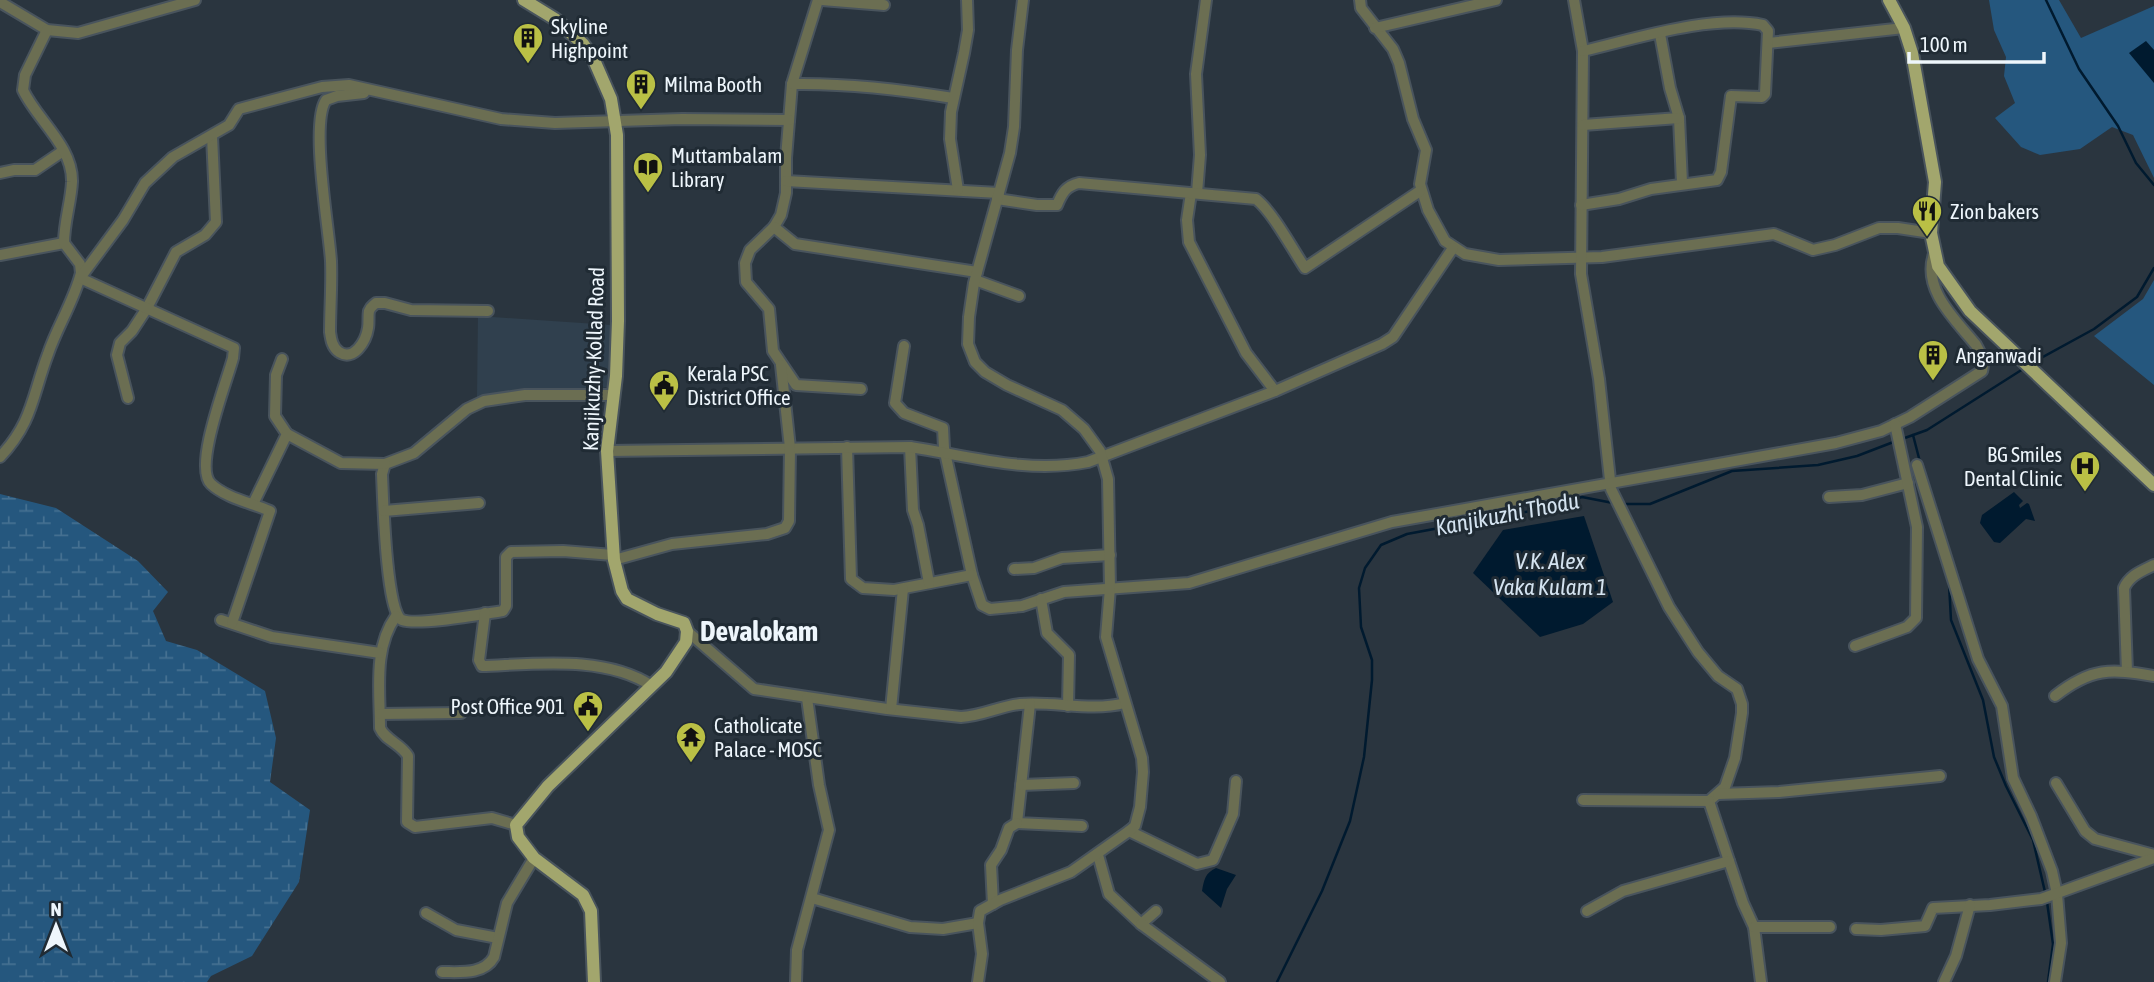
<svg xmlns="http://www.w3.org/2000/svg" width="2154" height="982" font-family="'Asap Condensed',sans-serif">
	<style>
		.built { fill: #30404e }
		.grass { fill: #25577e }
		.wetland { fill: url(#wetland-marsh) }
		.water { fill: #001a2f }
		.lines { fill: none; stroke-linecap: round; stroke-linejoin: round }
		.stream { stroke: #001a2f; stroke-width: 2.5 }
		.minor-casing { stroke: #49545d; stroke-width: 14 }
		.major-casing { stroke: #49545d; stroke-width: 16 }
		.minor { stroke: #6b6e52; stroke-width: 10 }
		.major { stroke: #a2a66d; stroke-width: 12 }
		.labels { text-anchor: middle; dominant-baseline: central; stroke-width: 6; stroke-linejoin: round; paint-order: stroke }
		.poi-label { font-size: 21px; fill: #eef6fc; stroke: #202b34; text-anchor: start }
		.street-label { font-size: 21px; fill: #eef6fc; stroke: #202b34 }
		.water-label { font-size: 23px; font-style: italic; fill: #d4e3f0; stroke: #202b34 }
		.district-label { font-size: 28px; font-weight: bold; fill: #eef6fc; stroke: #202b34 }
	</style>
	<defs>
		<pattern id="wetland-marsh" width="20" height="14" patternUnits="userSpaceOnUse" patternTransform="scale(1.75)"><rect width="20" height="14" fill="#25577e"/><path d="M1 5h8M5 5V1M11 12h8M15 12V8" fill="none" stroke="#457091"/></pattern>
	</defs>
	<rect width="100%" height="100%" fill="#2a353f"/>
	<!-- built -->
	<path class="built" d="M478 316 611 325 612 387 477 397Z"/>
	<!-- grass -->
	<g class="grass">
		<path d="M1989 0H2059L2081 38 2154 6V178L2133 135 2112 127 2080 149 2040 155 2021 147 1995 118 2015 103 2004 76 2006 57 1994 30Z"/>
		<path d="M2154 280V385L2094 336 2143 299Z"/>
	</g>
	<!-- wetland -->
	<path class="wetland" d="M0 494 56 508 138 561 168 592 153 611 166 641 197 650 265 691 276 738 270 782 310 810 299 882 252 956 211 976 207 982H0Z"/>
	<!-- water -->
	<g class="water">
		<path d="M2146 41 2154 50V83L2129 53Z"/>
		<path d="M2014 492 2023 501 2019 505 2020 508 2027 503 2029 504 2035 521 2026 519 2000 543 1994 542 1980 523 1982 515Z"/>
		<path d="M1584 516 1613 602 1583 624 1540 637 1473 573 1503 530Z"/>
		<path d="M1216 868 1236 875 1227 889 1221 908 1202 891C1204 880 1205 873 1216 868Z"/>
	</g>
	<g class="lines">
		<!-- stream -->
		<g class="stream">
			<path d="M2046 0 2079 69 2118 126 2136 163 2154 185"/>
			<path d="M2032 363 2094 329 2137 297 2154 268"/>
			<path d="M1913 435 1920 462"/>
			<path d="M1902 439 1927 430 2023 369"/>
			<path d="M1623 504H1650L1732 471 1818 465 1857 456 1896 441"/>
			<path d="M1949 584 1951 620 1983 700 1994 757 2006 786 2033 840 2045 892"/>
			<path d="M2047 902 2053 944 2048 982"/>
			<path d="M1277 982 1322 891 1350 821 1364 757 1372 680V660L1361 627 1359 588 1365 568 1381 545 1407 534 1536 510 1582 497 1613 503"/>
		</g>
		<!-- minor casing -->
		<g class="minor-casing">
			<g id="minor">
				<path d="M818 0 792 84 786 158V193L781 215 774 227 750 250 745 263 746 282 769 309 773 351 796 385 861 389"/>
				<path d="M822 0 884 5"/>
				<path d="M1360 0 1361 8 1393 49 1399 63 1413 119 1426 150 1420 184 1428 210 1445 241 1465 254 1499 260 1602 257 1774 234 1813 250 1835 245 1879 228H1898L1931 233"/>
				<path d="M1574 0 1583 51 1581 274 1599 379 1611 489 1669 607 1698 652 1718 676 1737 689 1742 704V713L1735 758 1725 787 1709 801 1743 903 1754 927 1761 982"/>
				<path d="M0 2 47 30 78 33 195 0"/>
				<path d="M1375 28 1496 0"/>
				<path d="M1660 34 1670 88 1679 118 1682 183"/>
				<path d="M1768 43 1904 28"/>
				<path d="M792 84C847 83 899 89 953 98"/>
				<path d="M364 93 337 96 326 100C310 123 329 229 331 261 332 284 330 308 330 332 331 339 332 347 339 352 354 362 366 341 368 328 369 323 368 316 369 311 371 306 373 306 376 303H385L411 310 488 311"/>
				<path d="M1583 125 1679 118"/>
				<path d="M0 173 14 170H35L63 151"/>
				<path d="M786 181 999 193"/>
				<path d="M958 190 950 139 951 112 964 53 968 30 967 0"/>
				<path d="M1191 193 1187 220 1189 242 1246 353 1275 391"/>
				<path d="M1197 193 1200 155 1196 74 1206 0"/>
				<path d="M997 199 1037 205H1057C1062 193 1066 186 1079 183L1256 199C1272 211 1293 250 1305 268L1420 191"/>
				<path d="M1581 205 1619 199 1651 189 1717 180 1721 172 1731 96 1762 97 1765 94 1768 31 1763 25C1711 14 1635 39 1583 51"/>
				<path d="M774 227 795 244 977 272"/>
				<path d="M0 255 64 243"/>
				<path d="M975 280 1019 296"/>
				<path d="M904 346 895 403 904 413 943 428 944 448 972 575 982 605 990 609 1022 606 1064 592 1189 583 1392 522 1836 443 1881 431 1910 417 1982 371C1985 361 1981 354 1976 345 1955 319 1922 290 1934 254"/>
				<path d="M282 359 276 375 275 416 287 434"/>
				<path d="M612 395H525L484 401 467 409 414 453 385 464 382 474C383 495 386 614 402 620 418 626 483 614 503 611L506 606V557L511 552 563 551 613 555"/>
				<path d="M128 398 117 355 120 343 132 331 147 308 176 252 205 235 216 222 212 136"/>
				<path d="M847 447 851 579 863 588 894 590 972 575"/>
				<path d="M910 447 913 510 918 525 929 583"/>
				<path d="M607 451 910 447C969 456 1028 474 1088 462L1275 391 1382 344 1393 337 1453 248"/>
				<path d="M0 457C33 422 32 396 48 354 57 327 74 301 81 273L80 264 64 243C64 222 71 202 72 182 73 146 37 120 23 90L25 75 47 30"/>
				<path d="M1917 465 1978 659 2002 706 2013 778 2031 816 2052 871 2057 894 2061 943 2055 982"/>
				<path d="M1829 497 1862 495 1908 483"/>
				<path d="M253 504 287 434 341 463 385 464"/>
				<path d="M384 511 479 503"/>
				<path d="M614 560 672 544 767 534 785 528 789 521 790 448 781 365"/>
				<path d="M1014 569 1034 568 1062 558 1110 555"/>
				<path d="M1041 599 1047 633 1069 655 1068 706"/>
				<path d="M485 613 479 660 482 666C536 664 605 655 652 686"/>
				<path d="M396 616C373 648 380 691 380 728 385 740 401 744 408 756L407 822 415 827 492 818 516 825"/>
				<path d="M221 620 272 637 380 653"/>
				<path d="M232 623 270 511C252 503 226 498 211 484 193 467 227 381 233 358L234 348 80 278 123 220 145 183 173 157 229 125 239 109 322 87 349 85 501 119 555 123 682 119 789 120"/>
				<path d="M687 631 754 689 887 709 961 717C982 716 1000 706 1020 704 1056 701 1090 712 1125 703"/>
				<path d="M1855 646 1907 627 1916 618 1917 527 1895 424"/>
				<path d="M2127 672 2124 588C2130 575 2142 571 2154 565"/>
				<path d="M2055 696C2092 667 2110 669 2154 676"/>
				<path d="M1030 704 1017 823 1082 826"/>
				<path d="M891 709 903 589"/>
				<path d="M380 714 461 713"/>
				<path d="M2056 783 2085 831 2095 839 2154 855"/>
				<path d="M1021 785 1074 783"/>
				<path d="M1718 794 1779 792 1940 776"/>
				<path d="M1583 800 1709 801"/>
				<path d="M1129 831 1197 864 1213 860 1233 814 1236 781"/>
				<path d="M1098 855 1109 894 1141 924 1156 911"/>
				<path d="M812 898 910 927 943 929 978 923"/>
				<path d="M993 904 991 865 1001 850 1009 828 1017 823"/>
				<path d="M1587 911 1623 891 1729 861"/>
				<path d="M426 913 456 930 498 938"/>
				<path d="M1141 924 1220 982"/>
				<path d="M1754 927H1830"/>
				<path d="M1856 929 1881 930 1925 926 1933 908 1990 905 2041 899 2154 858"/>
				<path d="M442 972C460 972 484 975 494 957L507 903 534 858"/>
				<path d="M796 982 797 950 829 830 819 785 807 698"/>
				<path d="M978 982 982 954 978 923 980 911 1000 900 1071 872 1129 831 1135 826 1140 807 1143 772 1142 758 1106 637 1110 588 1108 479 1100 451 1084 429 1062 410 1007 385 985 372 975 362 968 344 969 317 974 283 1010 153 1014 127 1017 50 1023 0"/>
				<path d="M1944 982 1956 956 1970 905"/>
			</g>
		</g>
		<!-- major casing -->
		<g class="major-casing">
			<g id="major">
				<path d="M524 0 555 19 583 44 594 60 611 99 617 135 618 321 616 376 607 451 614 560 622 591 627 599 657 614 684 623 687 631 686 642 666 672 548 786 516 825 518 837 534 858 583 895 591 911 594 982"/>
				<path d="M1889 0 1904 28 1912 53 1935 182 1931 233 1938 266 1970 311 2154 485"/>
			</g>
		</g>
		<!-- minor -->
		<use href="#minor" class="minor"/>
		<!-- major -->
		<use href="#major" class="major"/>
	</g>
	<!-- icons -->
	<defs>
		<g id="building-pin" transform="scale(1.575)"><path d="M0 17L-7.5 6A9.5 9.5 0 1 1 7.5 6Z" fill="#bac045" stroke="#202b34"/><path d="M-4-6H4V6H1V3H-1V6H-4ZM-2.5-4.3h1.7v1.8h-1.7ZM.8-4.3h1.7v1.8H.8ZM-2.5-1h1.7V.8h-1.7ZM.8-1h1.7V.8H.8Z" fill="#111"/></g>
		<g id="library-pin" transform="scale(1.575)"><path d="M0 17L-7.5 6A9.5 9.5 0 1 1 7.5 6Z" fill="#bac045" stroke="#202b34"/><path d="M-6-4Q-3-5.5-.7-3.5V5Q-3 3-6 4ZM6-4Q3-5.5 .7-3.5V5Q3 3 6 4Z" fill="#111"/></g>
		<g id="restaurant-pin" transform="scale(1.575)"><path d="M0 17L-7.5 6A9.5 9.5 0 1 1 7.5 6Z" fill="#bac045" stroke="#202b34"/><path d="M-5-6h1v4h1v-4h1v4h1v-4h1v5L-1.5 .5V6h-2V.5L-5-1ZM5-6V6H3V1.5H1.5Q1.5-4 5-6Z" fill="#111"/></g>
		<g id="civic-pin" transform="scale(1.575)"><path d="M0 17L-7.5 6A9.5 9.5 0 1 1 7.5 6Z" fill="#bac045" stroke="#202b34"/><path d="M-.6-6.5H3V-4.5H.6V-3L4-1V1h2V6H-6V1h2V-1L-.6-3ZM-1.2 2.5V6h2.4V2.5Z" fill="#111"/></g>
		<g id="hospital-pin" transform="scale(1.575)"><path d="M0 17L-7.5 6A9.5 9.5 0 1 1 7.5 6Z" fill="#bac045" stroke="#202b34"/><path d="M-5-5h3v3.5h4V-5h3V5h-3V1.5h-4V5h-3Z" fill="#111"/></g>
		<g id="temple-pin" transform="scale(1.575)"><path d="M0 17L-7.5 6A9.5 9.5 0 1 1 7.5 6Z" fill="#bac045" stroke="#202b34"/><path d="M0-6L5-2H3V0L6.5 2.5H4V6H1.5V3h-3V6H-4V2.5H-6.5L-3 0V-2H-5Z" fill="#111"/></g>
	</defs>
	<g fill-rule="evenodd">
		<use href="#building-pin" x="528" y="38"/>
		<use href="#building-pin" x="641" y="84"/>
		<use href="#library-pin" x="648" y="167"/>
		<use href="#restaurant-pin" x="1927" y="211"/>
		<use href="#building-pin" x="1933" y="355"/>
		<use href="#civic-pin" x="664" y="385"/>
		<use href="#hospital-pin" x="2085" y="466"/>
		<use href="#civic-pin" x="588" y="706"/>
		<use href="#temple-pin" x="691" y="737"/>
	</g>
	<g class="labels">
		<!-- poi labels -->
		<g class="poi-label">
			<text x="551" y="26">Skyline<tspan x="551" dy="24">Highpoint</tspan></text>
			<text x="664" y="84">Milma Booth</text>
			<text x="671" y="155">Muttambalam<tspan x="671" dy="24">Library</tspan></text>
			<text x="1950" y="211">Zion bakers</text>
			<text x="1956" y="355">Anganwadi</text>
			<text x="687" y="373">Kerala PSC<tspan x="687" dy="24">District Office</tspan></text>
			<text x="2062" y="454" text-anchor="end">BG Smiles<tspan x="2062" dy="24">Dental Clinic</tspan></text>
			<text x="565" y="706" text-anchor="end">Post Office 901</text>
			<text x="714" y="725">Catholicate<tspan x="714" dy="24">Palace - MOSC</tspan></text>
		</g>
		<!-- street labels -->
		<g class="street-label">
			<text transform="translate(593 359) rotate(-88)">Kanjikuzhy-Kollad Road</text>
		</g>
		<!-- water labels -->
		<g class="water-label">
			<text transform="translate(1507 514) rotate(-11)">Kanjikuzhi Thodu</text>
			<text x="1550" y="561">V.K. Alex<tspan x="1550" dy="26">Vaka Kulam 1</tspan></text>
		</g>
		<!-- district labels -->
		<g class="district-label">
			<text x="759" y="631">Devalokam</text>
		</g>
	</g>
	<!-- north arrow -->
	<g transform="translate(56 926)" stroke="#202b34" stroke-width="5" paint-order="stroke">
	<path d="M0-5L12 26L0 18L-12 26Z" fill="#eef6fc"/>
	<text y="-10" font-size="19" font-weight="bold" text-anchor="middle" fill="#eef6fc">N</text>
	</g>
	<!-- scale -->
	<path d="M1909 52v10h135v-10" fill="none" stroke="#eef6fc" stroke-width="3.5"/>
	<text x="1920" y="52" font-size="21" fill="#eef6fc" stroke="#202b34" stroke-width="5" paint-order="stroke">100 m</text>
</svg>
